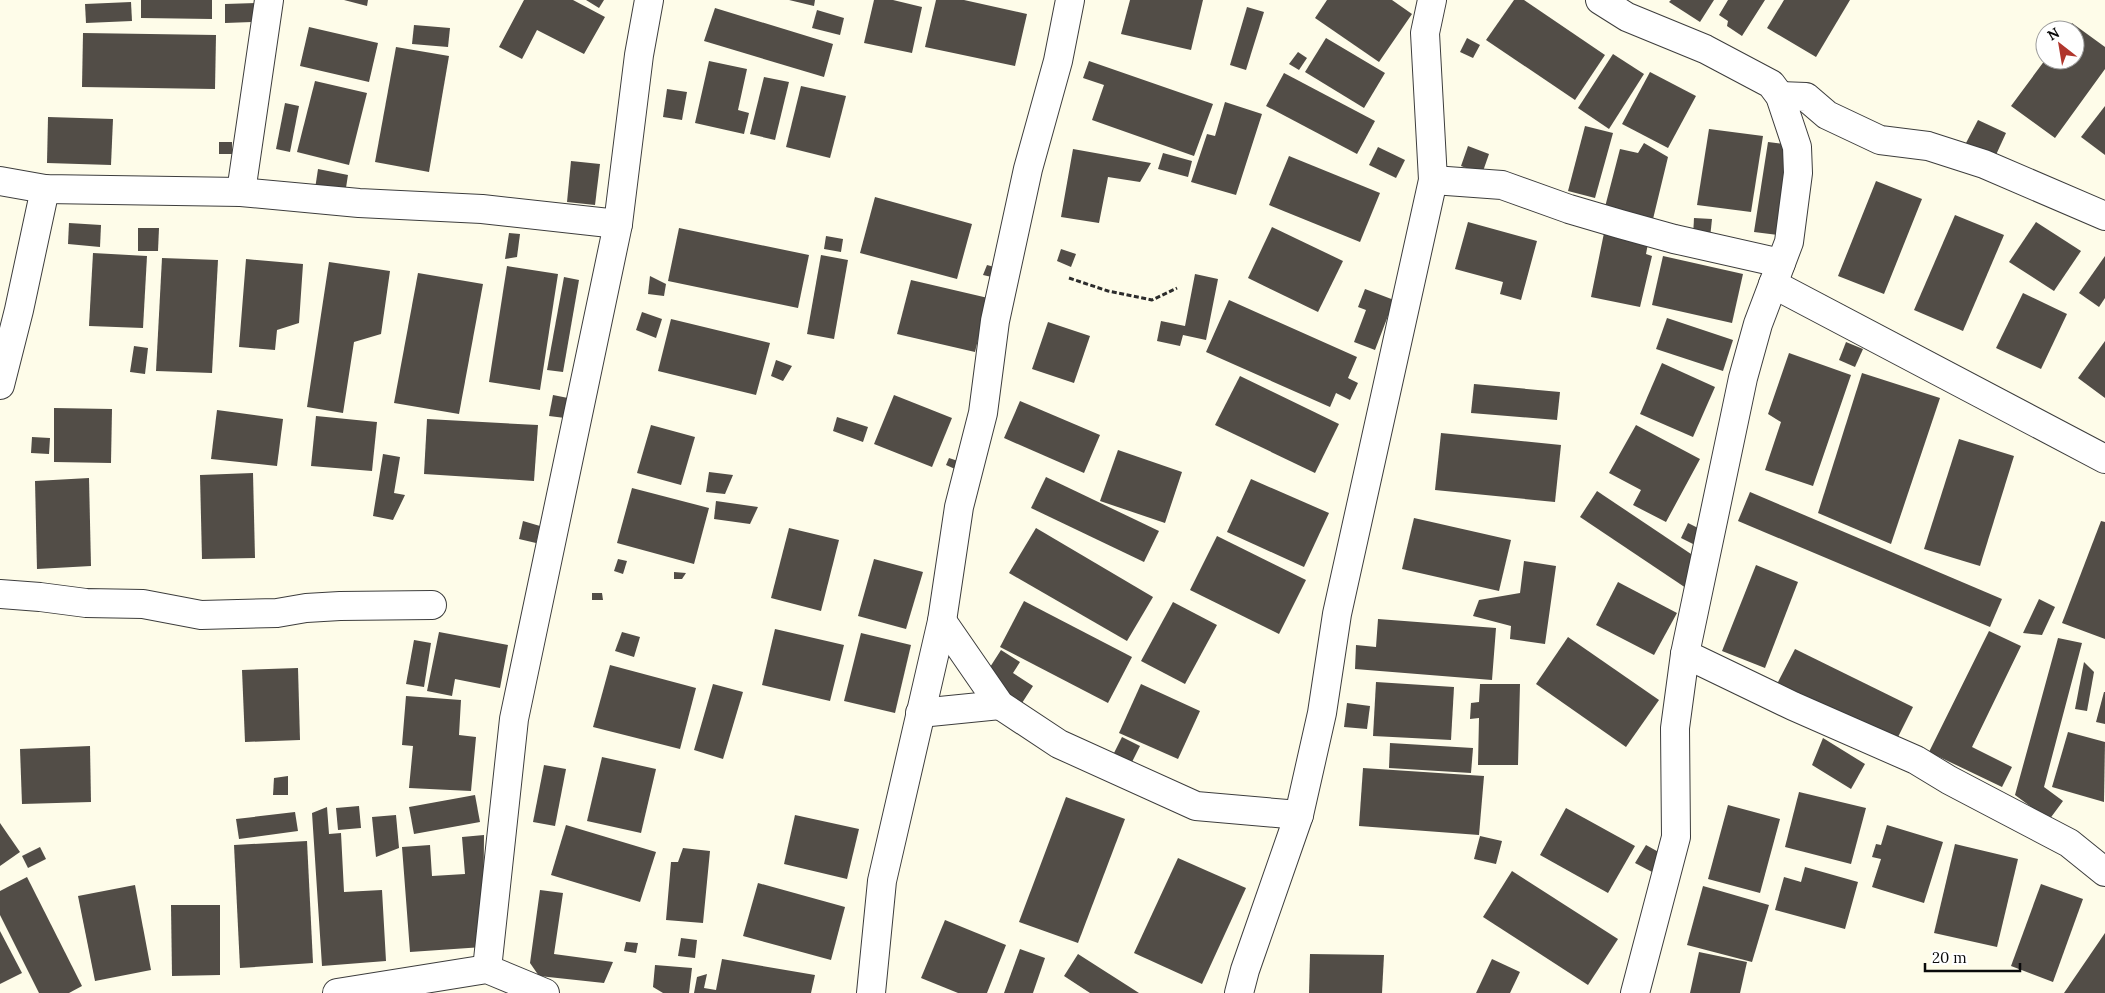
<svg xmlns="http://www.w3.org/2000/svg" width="2105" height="993" font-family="Lora,serif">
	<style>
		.building { fill: #524d47 }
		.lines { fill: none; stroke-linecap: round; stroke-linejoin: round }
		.minor-casing { stroke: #3d3d3d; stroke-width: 30 }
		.path { stroke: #2c2c2c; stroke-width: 3; stroke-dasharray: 5 2.5; stroke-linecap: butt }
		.minor { stroke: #fff; stroke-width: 28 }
	</style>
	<rect width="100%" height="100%" fill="#fefce9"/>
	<!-- building -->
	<g class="building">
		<path d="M141 0H212V19L141 18Z"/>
		<path d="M344 0H368L367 6Z"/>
		<path d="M524 0H573L605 17 584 54 537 30 522 59 499 47Z"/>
		<path d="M586 0H604L599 8Z"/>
		<path d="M789 0H815L814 6Z"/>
		<path d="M874 0H893L922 7 912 53 864 43Z"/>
		<path d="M936 0H964L1027 14 1015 66 925 47Z"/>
		<path d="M1130 0H1203L1191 50 1121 34Z"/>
		<path d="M1327 0H1392L1412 14 1379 62 1315 18Z"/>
		<path d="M1514 0H1524L1605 55 1575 100 1486 40Z"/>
		<path d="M1671 0H1714L1700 22 1669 2Z"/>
		<path d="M1728 0H1765L1742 36 1727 26 1728 21 1719 15Z"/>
		<path d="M1784 0H1850L1816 57 1767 28Z"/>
		<path d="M131 2 132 21 86 23 85 4Z"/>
		<path d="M258 3 252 22 225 23V4Z"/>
		<path d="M1247 7 1264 12 1246 70 1230 65Z"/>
		<path d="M715 8 833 44 824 77 704 41Z"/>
		<path d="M817 10 844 18 840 35 812 28Z"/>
		<path d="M2072 23 2105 47V69L2055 138 2011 106 2045 60H2075V30H2066Z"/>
		<path d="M414 25 450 28 448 47 412 44Z"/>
		<path d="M309 27 378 43 369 82 300 66Z"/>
		<path d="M83 33 216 35 215 89 82 87Z"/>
		<path d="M1326 38 1385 73 1364 108 1305 72Z"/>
		<path d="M1467 38 1480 45 1473 58 1460 52Z"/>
		<path d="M396 47 449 56 429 172 375 162Z"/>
		<path d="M1298 52 1307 58 1299 70 1289 64Z"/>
		<path d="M1613 54 1644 74 1609 129 1578 108Z"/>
		<path d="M709 61 747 69 738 110 749 113 744 134 695 123Z"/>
		<path d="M1089 61 1213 104 1194 156 1092 120 1104 85 1083 78Z"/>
		<path d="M1650 72 1696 96 1668 148 1622 124Z"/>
		<path d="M1284 73 1375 121 1357 154 1266 106Z"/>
		<path d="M764 77 789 82 775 140 750 134Z"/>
		<path d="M315 81 367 93 349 165 297 152Z"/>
		<path d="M801 86 846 96 830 158 786 147Z"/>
		<path d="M667 89 687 92 682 120 663 117Z"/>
		<path d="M1225 102 1262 114 1236 195 1191 182 1207 134 1215 136Z"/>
		<path d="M285 103 299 106 290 152 276 149Z"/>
		<path d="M2105 106V155L2081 137Z"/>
		<path d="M48 117 113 119 111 165 47 163Z"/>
		<path d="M1978 120 2006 133 1995 157 1966 143Z"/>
		<path d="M1585 126 1613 133 1595 198 1568 191Z"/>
		<path d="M1709 129 1763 136 1751 212 1697 205Z"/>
		<rect x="219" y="142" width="13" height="12"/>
		<path d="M1768 142 1792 145 1778 235 1754 232Z"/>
		<path d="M1644 143 1668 157 1653 219 1605 207 1620 149 1638 153Z"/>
		<path d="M1468 146 1489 154 1482 174 1461 166Z"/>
		<path d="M1378 147 1405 160 1396 178 1369 165Z"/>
		<path d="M1073 149 1151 163 1140 182 1108 177 1099 223 1061 217Z"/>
		<path d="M1163 153 1192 161 1188 177 1158 169Z"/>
		<path d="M1289 156 1380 193 1360 242 1269 205Z"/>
		<path d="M571 161 600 164 595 205 567 202Z"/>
		<path d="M318 169 348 175 345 194 315 189Z"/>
		<path d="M1876 181 1922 199 1884 294 1838 276Z"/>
		<path d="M875 197 972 224 957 279 860 253Z"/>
		<path d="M1955 215 2004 235 1963 331 1914 310Z"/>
		<path d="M1694 218 1712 219 1710 238 1693 237Z"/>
		<path d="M1468 222 1537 241 1521 300 1500 294 1503 282 1455 269Z"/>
		<path d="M2036 222 2081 251 2054 291 2009 262Z"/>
		<path d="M69 223 101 225 100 247 68 244Z"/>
		<path d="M1272 227 1343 261 1318 312 1248 278Z"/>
		<path d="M138 228H159L158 251H138Z"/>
		<path d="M679 228 809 255 798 308 668 281Z"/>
		<path d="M1605 228 1649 238 1646 254 1652 256 1640 307 1591 297Z"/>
		<path d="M509 233 520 234 517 257 505 259Z"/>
		<path d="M826 236 843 239 841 252 824 249Z"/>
		<path d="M1061 249 1076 254 1071 267 1057 261Z"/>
		<path d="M93 253 147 256 143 328 89 326Z"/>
		<path d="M821 255 848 260 834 339 807 334Z"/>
		<path d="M1663 256 1743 274 1732 323 1652 305Z"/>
		<path d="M2105 256V298L2099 307 2079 293Z"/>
		<path d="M162 258 218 260 212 373 156 371Z"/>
		<path d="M246 259 303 264 299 323 277 330 275 350 239 347Z"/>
		<path d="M329 262 390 271 381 334 354 342 343 413 307 407Z"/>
		<path d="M987 265 998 268 996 278 983 275Z"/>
		<path d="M507 266 558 274 540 390 489 382Z"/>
		<path d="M418 273 483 284 459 414 394 403Z"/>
		<path d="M1195 274 1218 279 1206 340 1183 335 1180 346 1157 341 1161 321 1185 326Z"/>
		<path d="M650 276 666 284 664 296 648 294Z"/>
		<path d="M564 277 579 280 563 372 547 370Z"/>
		<path d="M911 280 988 298 975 352 897 334Z"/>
		<path d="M1365 289 1394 300 1375 350 1354 342 1366 310 1358 307Z"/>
		<path d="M2023 293 2067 314 2041 369 1996 348Z"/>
		<path d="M1229 300 1357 357 1348 378 1358 383 1350 400 1336 393 1330 407 1206 352Z"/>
		<path d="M642 312 662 319 656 338 636 330Z"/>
		<path d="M1667 318 1733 340 1723 371 1656 349Z"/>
		<path d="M671 319 770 343 756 395 658 371Z"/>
		<path d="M1048 322 1090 336 1074 383 1032 369Z"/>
		<path d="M2105 341V398L2078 378Z"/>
		<path d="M1846 342 1863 349 1855 367 1839 360Z"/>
		<path d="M134 346 148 348 145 374 130 372Z"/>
		<path d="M1789 353 1851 375 1813 486 1765 470 1781 422 1768 414Z"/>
		<path d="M776 360 792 366 783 381 771 376Z"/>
		<path d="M1662 363 1715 387 1693 437 1640 414Z"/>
		<path d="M1862 373 1940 398 1891 544 1818 513Z"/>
		<path d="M1240 376 1339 424 1315 473 1215 425Z"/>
		<path d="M1474 384 1560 392 1557 420 1471 413Z"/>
		<path d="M553 395 568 398 565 418 549 416Z"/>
		<path d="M894 395 952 418 932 467 874 444Z"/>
		<path d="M1020 401 1100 435 1084 473 1004 438Z"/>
		<path d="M54 408 112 409 111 463 54 462Z"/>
		<path d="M217 410 283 419 277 466 211 459Z"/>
		<path d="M316 416 377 422 372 471 311 466Z"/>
		<path d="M837 417 868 427 863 442 833 431Z"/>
		<path d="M427 419 538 425 534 481 424 474Z"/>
		<path d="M651 425 695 437 681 485 637 473Z"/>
		<path d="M1636 425 1700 459 1666 522 1633 505 1641 490 1609 473Z"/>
		<path d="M1441 433 1561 445 1555 502 1435 490Z"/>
		<path d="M32 437 50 438 49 454 31 453Z"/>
		<path d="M1959 439 2014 456 1980 566 1924 549Z"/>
		<path d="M1118 450 1182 472 1165 523 1100 501Z"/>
		<path d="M383 454 400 457 394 493 405 495 393 520 373 516Z"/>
		<path d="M949 458 958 461 955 469 946 465Z"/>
		<path d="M709 472 733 475 725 494 706 492Z"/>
		<path d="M253 473 255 558 202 559 200 475Z"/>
		<path d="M1046 477 1159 531 1144 562 1031 508Z"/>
		<path d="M89 478 91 566 37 569 35 481Z"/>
		<path d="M1251 479 1329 513 1304 567 1227 532Z"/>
		<path d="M632 488 709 508 694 564 617 543Z"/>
		<path d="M1597 491 1694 556 1686 588 1580 517Z"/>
		<path d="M1750 492 2002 599 1990 627 1738 521Z"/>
		<path d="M716 501 758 507 750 524 714 519Z"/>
		<path d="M1414 518 1511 540 1499 591 1402 569Z"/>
		<path d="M523 521 540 526 536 543 519 539Z"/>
		<path d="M2101 521 2105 522V639L2062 623Z"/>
		<path d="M1688 523 1706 532 1699 547 1681 538Z"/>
		<path d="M789 528 839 540 821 611 771 598Z"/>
		<path d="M1036 528 1153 597 1127 641 1009 573Z"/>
		<path d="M1217 536 1306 580 1279 634 1190 590Z"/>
		<path d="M618 559 627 561 623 574 614 571Z"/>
		<path d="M874 559 923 572 906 629 858 616Z"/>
		<path d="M1524 561 1556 566 1545 644 1510 639 1511 626 1473 616 1479 600 1520 593Z"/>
		<path d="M1756 565 1798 582 1765 668 1722 651Z"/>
		<path d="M674 572 686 573 682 579H674Z"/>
		<path d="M1618 582 1677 613 1654 655 1596 625Z"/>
		<path d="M592 593H602L603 600H592Z"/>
		<path d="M2039 599 2055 607 2042 635 2023 633Z"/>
		<path d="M1024 601 1132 657 1108 703 1000 647Z"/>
		<path d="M1173 602 1217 625 1185 684 1141 661Z"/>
		<path d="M1378 619 1496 628 1492 680 1355 669 1356 645 1376 647Z"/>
		<path d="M775 629 844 645 830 701 762 685Z"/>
		<path d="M1989 631 2021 646 1972 747 2012 767 2002 787 1929 752Z"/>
		<path d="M439 632 508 645 500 688 455 679 452 696 427 691Z"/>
		<path d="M622 632 640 637 634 657 615 651Z"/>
		<path d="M861 633 911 645 895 713 844 701Z"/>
		<path d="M1568 637 1659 700 1626 747 1536 684Z"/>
		<path d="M2058 638 2082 643 2044 787 2063 801 2049 820 2015 795Z"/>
		<path d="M414 640 431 643 424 687 406 684Z"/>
		<path d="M1795 649 1913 707 1896 741 1777 684Z"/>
		<path d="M1001 650 1020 662 1013 673 1033 686 1022 703 983 678Z"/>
		<path d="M2084 662 2094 672 2087 711 2075 709Z"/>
		<path d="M610 665 696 688 680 749 593 727Z"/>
		<path d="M298 668 300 740 245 742 242 670Z"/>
		<path d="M1376 682 1454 687 1451 740 1373 736Z"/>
		<path d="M713 684 743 692 723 759 694 750Z"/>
		<path d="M1141 684 1200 711 1178 759 1119 733Z"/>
		<path d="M1480 684H1520L1518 765H1478L1479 718 1470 719 1471 703 1479 702Z"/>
		<path d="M2104 692H2105V724L2096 722Z"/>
		<path d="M406 696 461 700 459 735 476 737 471 791 409 788 413 746 402 745Z"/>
		<path d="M1347 703 1370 706 1367 729 1344 727Z"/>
		<path d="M2068 732 2105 742 2104 802 2052 787Z"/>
		<path d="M1122 737 1140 746 1132 762 1114 753Z"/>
		<path d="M1823 738 1865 764 1851 789 1812 765Z"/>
		<path d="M1390 743 1473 748 1471 773 1389 768Z"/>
		<path d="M90 746 91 802 22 804 20 749Z"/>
		<path d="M602 757 656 769 641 833 587 821Z"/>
		<path d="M544 765 566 769 555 826 533 822Z"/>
		<path d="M1363 768 1484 776 1479 835 1359 826Z"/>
		<path d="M288 776V795H273L274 778Z"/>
		<path d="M1799 792 1866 808 1851 864 1785 847Z"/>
		<path d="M475 795 480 822 414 834 409 807Z"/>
		<path d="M1066 797 1125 819 1078 943 1019 922Z"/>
		<path d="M1728 805 1780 819 1760 893 1708 879Z"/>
		<path d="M359 806 361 828 338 830 336 808Z"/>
		<path d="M327 807 329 834 341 833 344 892 382 890 386 961 322 966 312 813Z"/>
		<path d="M1566 808 1635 846 1608 893 1540 855Z"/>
		<path d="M295 812 298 831 239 839 236 819Z"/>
		<path d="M396 815 399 848 376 857 372 817Z"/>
		<path d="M795 815 859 829 847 879 784 864Z"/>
		<path d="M0 823 20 852 0 866Z"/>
		<path d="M566 825 656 852 640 902 551 875Z"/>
		<path d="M1887 825 1943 842 1924 903 1872 887 1881 859 1872 857 1876 844 1881 845Z"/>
		<path d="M484 835 483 947 410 952 402 847 430 845 432 876 465 874 462 837Z"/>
		<path d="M1480 836 1502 841 1496 864 1474 859Z"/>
		<path d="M307 841 313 963 240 968 234 845Z"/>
		<path d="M1955 844 2018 859 1997 947 1934 933Z"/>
		<path d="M1646 845 1664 855 1654 873 1635 863Z"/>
		<path d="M40 847 46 859 28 868 22 856Z"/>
		<path d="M683 848 710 851 703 923 666 920 671 862H678Z"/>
		<path d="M1178 858 1246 888 1202 984 1134 953Z"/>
		<path d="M1805 867 1858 882 1845 929 1775 910 1784 877 1801 882Z"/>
		<path d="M1512 871 1618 939 1588 985 1483 917Z"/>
		<path d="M27 877 82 986 69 993H39L0 915V891Z"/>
		<path d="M758 883 845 907 831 960 743 936Z"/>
		<path d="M2041 884 2083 899 2053 982 2011 966Z"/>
		<path d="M135 885 151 970 95 981 78 896Z"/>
		<path d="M1703 886 1769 905 1752 962 1687 945Z"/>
		<path d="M540 890 563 893 554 954 613 962 604 983 539 976 530 963Z"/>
		<path d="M171 905H220V975L172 976Z"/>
		<path d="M945 920 1006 945 987 993H958L921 978Z"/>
		<path d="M0 931 22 973 0 984Z"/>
		<path d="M2105 933V993H2064Z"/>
		<path d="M681 938 697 940 695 958 678 956Z"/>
		<path d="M626 942 638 943 636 953 624 951Z"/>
		<path d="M1020 949 1045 958 1033 993H1004Z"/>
		<path d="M1699 952 1747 962 1740 993H1690Z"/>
		<path d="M1078 954 1139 993H1090L1064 976Z"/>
		<path d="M1310 954 1384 955 1382 993H1309Z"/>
		<path d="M722 959 815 975 811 993H694L697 977 707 974 704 988 716 990Z"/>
		<path d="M1492 959 1520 972 1510 993H1476Z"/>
		<path d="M655 965 692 968 689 993H663L653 987Z"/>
	</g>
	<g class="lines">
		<!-- minor casing -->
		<g class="minor-casing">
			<g id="minor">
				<path d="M1600 0 1627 17 1705 49 1771 84 1780 96 1797 147 1798 173 1789 242 1758 324 1743 378 1685 654 1675 728 1676 837 1635 993"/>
				<path d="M1780 96 1806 97 1827 115 1880 140 1928 146 1984 164 2105 216"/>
				<path d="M1433 180 1502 185 1569 209 1620 224 1674 239 1781 263"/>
				<path d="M0 181 45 189 241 192 359 203 482 209 618 224"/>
				<path d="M241 192 269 0"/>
				<path d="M1773 284 2105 459"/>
				<path d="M0 385 19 310 45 189"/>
				<path d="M0 594 40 597 86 603 143 604 201 615 277 613 306 608 340 606 432 605"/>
				<path d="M942 621 1000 705 1059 744 1196 806 1299 815"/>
				<path d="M1685 654 1793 706 1916 760 1949 780 2069 843 2105 872"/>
				<path d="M920 713 1000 705"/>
				<path d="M487 969 514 719 618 224 639 55 649 0"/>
				<path d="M337 993 487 969 545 993"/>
				<path d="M871 993 882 881 942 621 959 507 983 413 995 321 1028 169 1058 61 1070 0"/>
				<path d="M1239 993 1245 970 1299 815 1322 713 1337 614 1433 180 1425 33 1432 0"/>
			</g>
		</g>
		<!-- path -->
		<path class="path" d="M1069 278 1108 291 1152 300 1177 288"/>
		<!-- minor -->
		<use href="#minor" class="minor"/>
	</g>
	<!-- north arrow -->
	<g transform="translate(2060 45) rotate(329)"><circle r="24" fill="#ffffff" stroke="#9d9d9d"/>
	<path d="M0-4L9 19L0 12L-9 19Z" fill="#b0362d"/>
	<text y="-8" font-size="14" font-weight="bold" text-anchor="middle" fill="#0a0a0a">N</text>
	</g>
	<!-- scale -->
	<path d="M1925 963v8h95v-8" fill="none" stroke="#0a0a0a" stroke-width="2.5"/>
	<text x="1932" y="963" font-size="15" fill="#0a0a0a" stroke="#ffffff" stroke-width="4" paint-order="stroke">20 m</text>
</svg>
